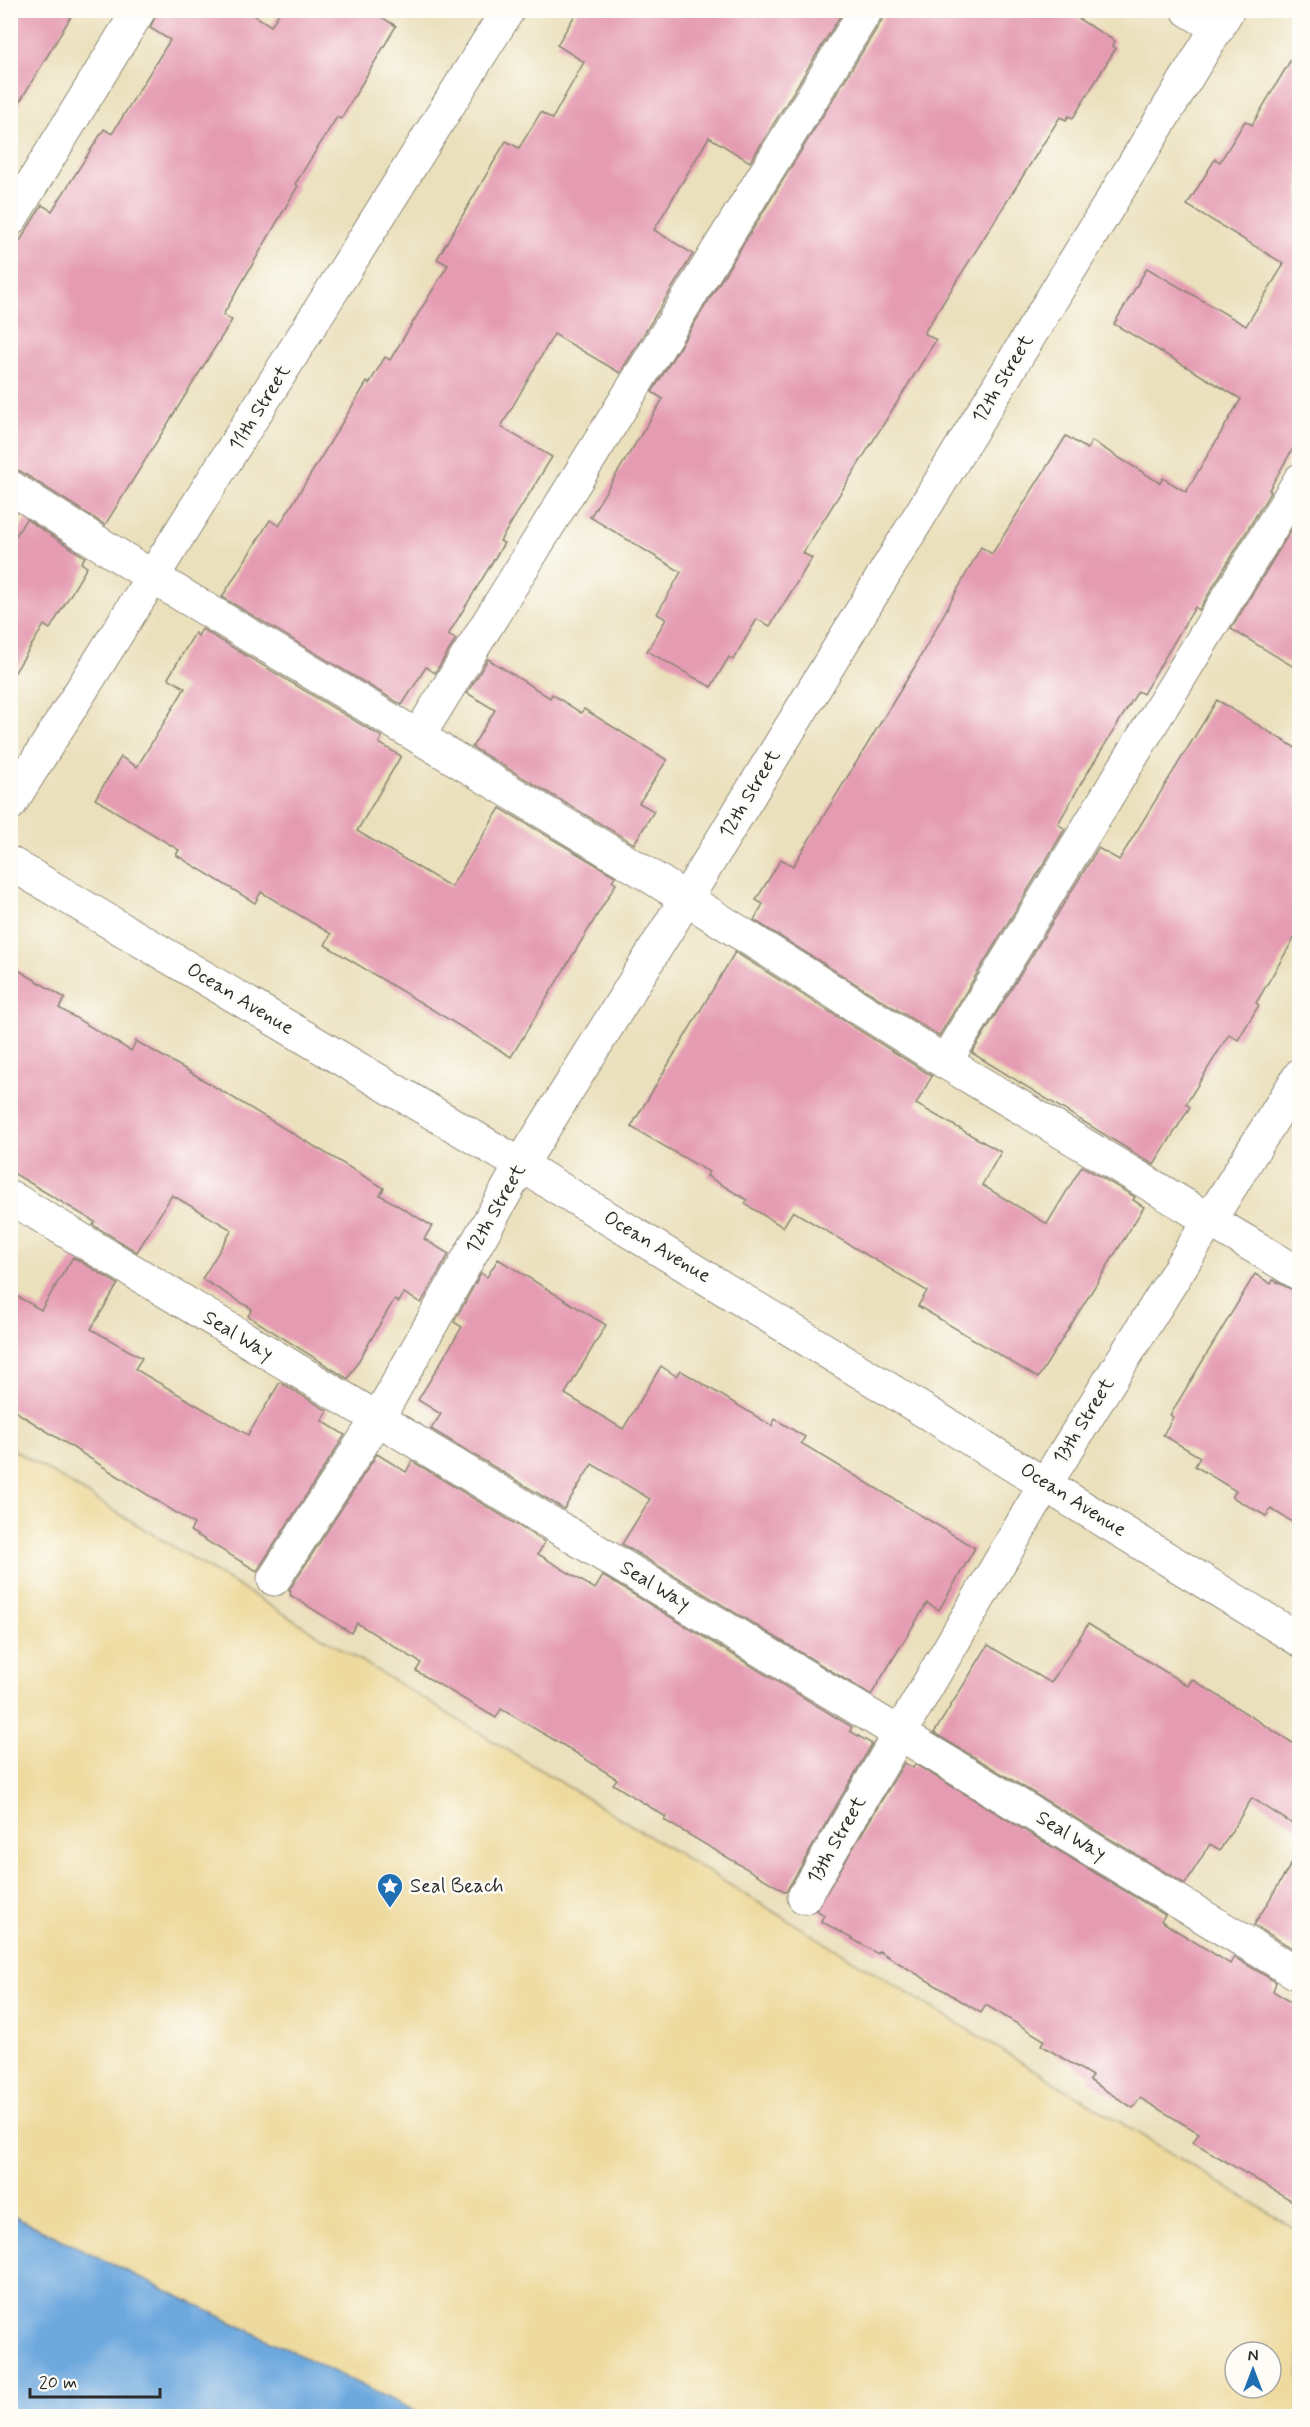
<svg xmlns="http://www.w3.org/2000/svg" width="1310" height="2427" font-family="Mynerve,sans-serif">
	<style>
		.sand { fill: #eeda9e; stroke: #8c8264; stroke-width: 1.5; fill-rule: evenodd }
		.water { fill: #6ea9de; stroke: #4c6a84; stroke-width: 1.5 }
		.building { fill: #e59bb2 }
		.lines { fill: none; stroke-linecap: round; stroke-linejoin: round }
		.minor-casing { stroke: #8b8674; stroke-width: 35 }
		.minor { stroke: #fff; stroke-width: 33 }
		.labels { text-anchor: middle; dominant-baseline: central; stroke-width: 5; stroke-linejoin: round; paint-order: stroke }
		.street-label { font-size: 20px; fill: #2b2b2b; stroke: #fdfcf7 }
		.poi-label { font-size: 20px; fill: #2b2b2b; stroke: #fdfcf7; text-anchor: start }
	</style>
	<rect width="100%" height="100%" fill="#fdfcf7"/>
	<filter id="ink" filterUnits="userSpaceOnUse"><feTurbulence type="fractalNoise" baseFrequency=".0167" numOctaves="2"/><feDisplacementMap in="SourceGraphic" scale="12" xChannelSelector="R" yChannelSelector="G"/><feConvolveMatrix kernelMatrix="1 2 1 2 8 2 1 2 1" color-interpolation-filters="sRGB"/></filter>
	<filter id="wash" filterUnits="userSpaceOnUse"><feTurbulence type="fractalNoise" baseFrequency=".008" numOctaves="4" result="noise"/><feDisplacementMap in="SourceGraphic" scale="24" xChannelSelector="R" yChannelSelector="G"/><feGaussianBlur stdDeviation="1.35" result="paint"/><feColorMatrix in="noise" values="0 0 0 0 0 0 0 0 0 0 0 0 0 0 0 0 0 1.4 0 .05"/><feComposite in="paint" operator="in"/></filter>
	<g filter="url(#wash)">
		<rect width="100%" height="100%" fill="#ebe0bc"/>
		<!-- sand -->
		<path class="sand" d="M11 1448 1299 2231V2416H425L11 2215ZM1235 2352H1271V2388H1235Z"/>
		<!-- water -->
		<path class="water" d="M11 2215 425 2416H11Z"/>
		<g id="blocks">
			<!-- building -->
			<g class="building">
				<path d="M10 10H75L10 118Z"/>
				<path d="M158 10H246L271 26 281 10H370L396 26 341 119 337 117 295 184 298 186 223 315 232 320 105 525 20 471 10 468V257L42 205 52 211 104 129 112 134 170 40 150 28Z"/>
				<path d="M578 10H844L750 162 709 137 654 230 693 254 620 373 554 334 501 427 552 457 500 541 504 543 448 635 456 639 435 673 426 667 402 705 222 597 270 520 279 526 367 382 369 384 385 357 390 360 448 265 437 259 506 141 519 148 541 112 552 119 584 62 557 45Z"/>
				<path d="M885 10H1064L1115 41 1112 46 1116 48 1073 118 1069 116 1066 120 1060 117 924 333 936 340 803 553 812 558 770 626 757 619 733 660 729 657 711 687 647 651 666 619 657 614 681 572 590 517 663 399 652 392 882 20Z"/>
				<path d="M1299 46V438L1269 490 1271 491 1199 610 1195 607 1143 694 1138 691 1083 780 1058 824 1065 829 939 1036 754 920 763 904 756 900 781 859 793 866 914 668 981 547 992 554 1066 436 1087 449 1092 441 1160 483 1163 478 1186 492 1241 399 1114 324 1147 268 1246 326 1284 264 1187 205 1215 159 1220 162 1245 121 1252 125Z"/>
				<path d="M1299 517V670L1231 629Z"/>
				<path d="M26 519 85 557 81 563 87 567 50 629 44 625 10 680V545Z"/>
				<path d="M202 629 382 737 379 743 401 756 357 831 451 887 500 808 615 876 612 881 616 884 511 1057 325 945 331 934 261 892 255 903 176 855 179 850 95 799 121 757 137 767 185 688 168 678 195 633 198 636Z"/>
				<path d="M488 659 550 698 552 694 581 713 584 709 667 760 639 803 654 811 634 844 472 747 495 710 467 693Z"/>
				<path d="M1217 700 1299 750V930L1256 1003 1259 1005 1238 1040 1229 1034 1186 1104 1190 1107 1154 1165 972 1053 1098 848 1119 860Z"/>
				<path d="M735 952 932 1076 916 1104 1001 1152 982 1185 1047 1224 1082 1166 1135 1197 1133 1200 1144 1207 1038 1378 918 1306 927 1291 793 1211 783 1227 745 1204 747 1200 707 1176 709 1172 631 1127Z"/>
				<path d="M10 965 65 998 59 1008 131 1051 136 1041 185 1069 384 1188 380 1195 432 1226 424 1239 449 1254 421 1303 404 1293 399 1302 394 1300 348 1379 248 1316 252 1309 202 1279 232 1230 172 1195 137 1252 93 1225 95 1222 10 1171Z"/>
				<path d="M73 1257 118 1284 91 1329 142 1358 135 1369 248 1435 280 1382 328 1411 322 1421 345 1435 257 1571 190 1531 194 1524 10 1408V1292L41 1310Z"/>
				<path d="M498 1259 606 1325 565 1394 623 1429 661 1366 676 1376 680 1370 772 1426 775 1419 805 1437 801 1443 975 1548 939 1610 927 1603 871 1695 622 1544 650 1499 592 1464 564 1509 431 1429 441 1414 418 1400 462 1327 454 1322 481 1273 487 1277Z"/>
				<path d="M1255 1274 1271 1284 1273 1280 1299 1293V1526L1271 1509 1266 1516 1232 1497 1236 1491 1195 1466 1200 1457 1163 1435 1173 1417 1170 1415Z"/>
				<path d="M377 1454 406 1472 412 1461 545 1542 538 1554 595 1589 603 1576 852 1727 850 1731 872 1744 786 1892 664 1820 666 1817 613 1784 617 1779 568 1748 501 1709 496 1718 416 1671 421 1663 357 1623 351 1633 290 1595 291 1592 289 1590Z"/>
				<path d="M1088 1624 1188 1686 1192 1679 1299 1747V1828L1252 1798 1220 1850 1210 1844 1185 1884 934 1733 988 1645 1051 1683Z"/>
				<path d="M904 1763 913 1768 915 1764 1165 1915 1161 1921 1230 1964 1234 1957 1276 1982 1273 1991 1299 2008V2205L1193 2142 1199 2133 1140 2098 1133 2108 1089 2080 1092 2076 1041 2045 1044 2040 986 2005 981 2013 879 1951 878 1954 821 1921 824 1915 816 1910Z"/>
				<path d="M1299 1851V1944L1295 1950 1254 1925Z"/>
			</g>
		</g>
	</g>
	<g filter="url(#ink)">
		<use href="#blocks" fill-opacity="0" stroke="#8b8674" stroke-width="1.5"/>
		<g class="lines">
			<!-- minor casing -->
			<g class="minor-casing">
				<g id="minor">
					<path d="M1188 10 1218 28"/>
					<path d="M10 220 139 10"/>
					<path d="M10 487 154 578 642 871 945 1062 1300 1274"/>
					<path d="M419 735 866 10"/>
					<path d="M10 804 508 10"/>
					<path d="M10 863 521 1165 1300 1640"/>
					<path d="M945 1062 1300 480"/>
					<path d="M10 1197 1300 1975"/>
					<path d="M274 1579 377 1420 521 1165 686 899 1228 10"/>
					<path d="M804 1897 1046 1483 1300 1075"/>
				</g>
			</g>
			<!-- minor -->
			<use href="#minor" class="minor"/>
		</g>
	</g>
	<!-- icons -->
	<defs>
		<g id="sight-pin" transform="scale(1.35)"><path d="M0 17L-7.5 6A9.5 9.5 0 1 1 7.5 6Z" fill="#1f6fb2" stroke="#fdfcf7"/><path d="M0-6L1.8-2.2L6-1.7L2.9 1.2L3.7 5.4L0 3.3L-3.7 5.4L-2.9 1.2L-6-1.7L-1.8-2.2Z" fill="#fff"/></g>
	</defs>
	<g fill-rule="evenodd">
		<use href="#sight-pin" x="390" y="1886"/>
	</g>
	<g class="labels">
		<!-- street labels -->
		<g class="street-label">
			<text transform="translate(1003 379) rotate(-59)">12th Street</text>
			<text transform="translate(260 408) rotate(-58)">11th Street</text>
			<text transform="translate(750 794) rotate(-59)">12th Street</text>
			<text transform="translate(240 999) rotate(31)">Ocean Avenue</text>
			<text transform="translate(496 1209) rotate(-60)">12th Street</text>
			<text transform="translate(657 1247) rotate(31)">Ocean Avenue</text>
			<text transform="translate(238 1336) rotate(31)">Seal Way</text>
			<text transform="translate(1084 1421) rotate(-58)">13th Street</text>
			<text transform="translate(1073 1500) rotate(32)">Ocean Avenue</text>
			<text transform="translate(655 1586) rotate(31)">Seal Way</text>
			<text transform="translate(1071 1836) rotate(31)">Seal Way</text>
			<text transform="translate(837 1840) rotate(-60)">13th Street</text>
		</g>
		<!-- poi labels -->
		<g class="poi-label">
			<text x="410" y="1886">Seal Beach</text>
		</g>
	</g>
	<!-- margin -->
	<rect width="1310" height="2427" fill="none" stroke="#fdfcf7" stroke-width="36"/>
	<!-- north arrow -->
	<g transform="translate(1253 2370)"><circle r="28" fill="#fdfcf7" stroke="#a9a8a5" stroke-width="1.5"/>
	<path d="M0-4.5L10 22L0 15L-10 22Z" fill="#1f6fb2"/>
	<text y="-9" font-size="16" font-weight="bold" text-anchor="middle" fill="#2b2b2b">N</text>
	</g>
	<!-- scale -->
	<path d="M30 2388v9h130v-9" fill="none" stroke="#2b2b2b" stroke-width="3"/>
	<text x="39" y="2388" font-size="18" fill="#2b2b2b" stroke="#fdfcf7" stroke-width="4.5" paint-order="stroke">20 m</text>
</svg>
